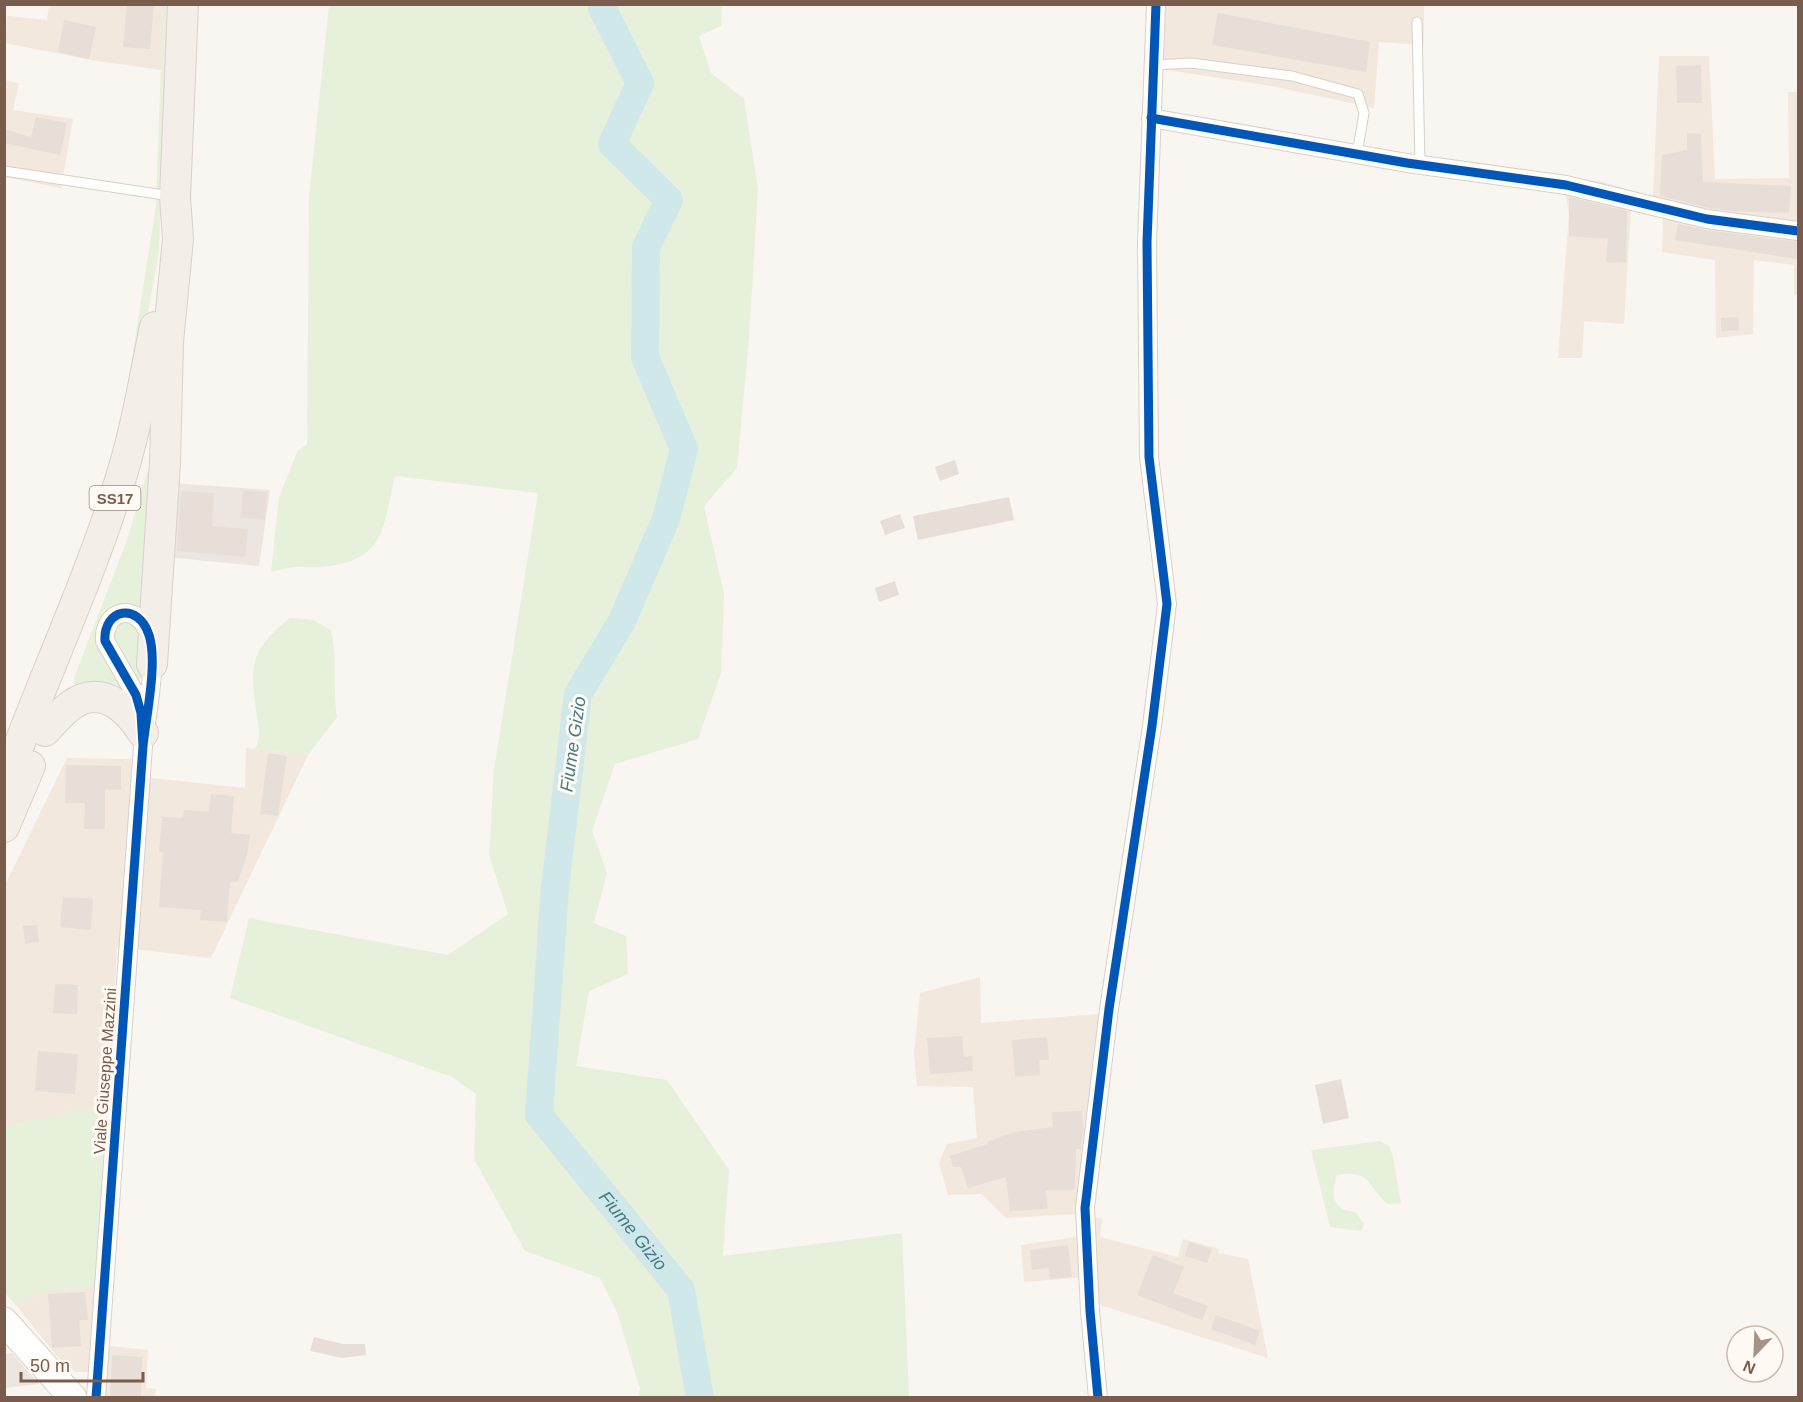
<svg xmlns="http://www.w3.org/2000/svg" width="1803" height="1402" font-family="Arial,sans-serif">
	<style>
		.residential { fill: #f2e8de }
		.industrial { fill: #ede5e0 }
		.green { fill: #e7f0db }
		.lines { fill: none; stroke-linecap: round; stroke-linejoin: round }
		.river { stroke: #d0e8ea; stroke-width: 28 }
		.building { fill: #e6ded7 }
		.service-casing { stroke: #d7d1cb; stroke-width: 11 }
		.minor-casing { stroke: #d7d1cb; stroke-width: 20 }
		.secondary-casing { stroke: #d9d2cb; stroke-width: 29 }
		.primary-casing { stroke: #dad1cc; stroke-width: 32 }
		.service { stroke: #fefefd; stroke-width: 9 }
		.minor { stroke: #fefefd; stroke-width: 18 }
		.secondary { stroke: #fefefd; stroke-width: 27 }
		.primary { stroke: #f3eee8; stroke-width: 30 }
		.cycleway-casing { stroke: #fffaf3; stroke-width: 13 }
		.cycleway { stroke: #0057b8; stroke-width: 9 }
		.labels { text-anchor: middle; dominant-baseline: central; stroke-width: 6; stroke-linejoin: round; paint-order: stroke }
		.shield { fill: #fffaf3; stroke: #a28b7f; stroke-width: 1.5 }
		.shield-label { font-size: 15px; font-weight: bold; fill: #7a5c4d }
		.street-label { font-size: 16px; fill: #7a5c4d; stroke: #fffaf3 }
		.water-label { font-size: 18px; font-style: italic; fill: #437c86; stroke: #fffaf3 }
	</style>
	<rect width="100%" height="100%" fill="#f9f5f0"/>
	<!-- residential -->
	<g class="residential">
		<path d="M49 5H163L161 70 91 60 5 43 7 16 47 20Z"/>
		<path d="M1162 5H1424V45L1379 42 1374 108 1271 86 1161 69Z"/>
		<path d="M1659 56H1709L1715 179 1789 178 1788 92H1798V295H1794V265L1754 260 1753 334 1716 338 1715 260 1662 252 1663 217 1631 208 1624 324 1584 321 1582 358H1558L1569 214 1563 176 1603 182 1653 197Z"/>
		<path d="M4 80 19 83 13 110 73 119 61 188 5 177Z"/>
		<path d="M246 748 308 755 211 958 117 947 109 1103 5 1126V885L67 758 133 759V776L245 788Z"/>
		<path d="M980 977 981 1023 1100 1014 1080 1215 1102 1219 1100 1237 1178 1257 1183 1239 1219 1249 1218 1253 1248 1259 1268 1358 1097 1304 1098 1276 1024 1282 1021 1245 1076 1237V1214L1006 1218 982 1194 948 1195 939 1163 947 1144 977 1138 973 1087 917 1086 914 1054 920 993Z"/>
		<path d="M97 1286 91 1344 148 1350 146 1388 156 1389 155 1397H102L104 1372H75L57 1356 16 1305 47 1290Z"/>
	</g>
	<!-- industrial -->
	<g class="industrial">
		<path d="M172 483 270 490 259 566 165 557Z"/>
		<path d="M12 1353 39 1384 5 1388V1354Z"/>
	</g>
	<!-- green -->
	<g class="green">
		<path d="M163 5H167L159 251 126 439 106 504 29 696 5 763V747L25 688 94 521 120 434 156 206Z"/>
		<path d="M329 5H722L721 26 699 36 711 73 744 99 758 189 749 339 737 468 704 506 724 594 721 673 698 739 615 764 592 831 607 873 594 923 626 936 628 974 589 991 576 1066 667 1080 729 1170 723 1256 902 1233 909 1397H638L640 1389 617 1312 600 1278 525 1251 474 1159 476 1094 452 1077 230 998 249 918 448 955 508 914 489 855 494 770 538 493 395 476C382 528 387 560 322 567 313 568 304 567 294 567 286 568 279 570 271 572L279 497 298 450 307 445 309 197Z"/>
		<path d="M150 463 147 606 139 610 107 617 133 699 74 688V678L127 540Z"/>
		<path d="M290 618 313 620 331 630C338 659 332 687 337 717L308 755 255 749C261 738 259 729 257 717 250 666 248 652 290 618Z"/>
		<path d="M124 623H131L138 627 146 673 137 682 114 648 113 630 117 625Z"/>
		<path d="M109 1103 97 1286 47 1290 16 1305 5 1293V1126Z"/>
		<path d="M1380 1141 1389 1146 1393 1157 1401 1203 1388 1204C1366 1186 1372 1169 1337 1175 1331 1195 1331 1209 1355 1212L1364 1224 1361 1231 1330 1227 1311 1150Z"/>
	</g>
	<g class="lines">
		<!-- river -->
		<path class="river" id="s1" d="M603 4 602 8 640 83 612 144 669 200 646 247 645 357 684 449 666 519 622 621 578 694 555 888 539 1115 681 1290 700 1398"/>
	</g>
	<!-- building -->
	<g class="building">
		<path d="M127 4H154L150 49 123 47Z"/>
		<path d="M1218 13 1370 42 1366 72 1212 45Z"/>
		<path d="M64 20 96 27 89 59 58 52Z"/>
		<path d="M1701 65 1702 103H1677L1676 66Z"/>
		<path d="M36 117 67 123 60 155 4 143V129L31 137Z"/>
		<path d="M1687 133 1701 134 1703 182 1791 186 1789 213 1731 211 1709 208 1660 196 1662 155 1687 150Z"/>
		<path d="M1569 197 1627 211 1626 263 1606 262 1608 239 1569 236Z"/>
		<path d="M1678 224 1706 230 1798 242V259L1675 240Z"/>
		<path d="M1738 317 1739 330 1721 331V318Z"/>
		<path d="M955 460 959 474 940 481 935 467Z"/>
		<path d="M243 490 267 492 265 520 241 518Z"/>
		<path d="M181 491 214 493 212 526 248 529 245 557 177 551Z"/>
		<path d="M1009 497 1014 520 918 540 913 516Z"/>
		<path d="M900 514 905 528 885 535 880 521Z"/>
		<path d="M895 581 899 595 879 602 875 588Z"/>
		<path d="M268 753 287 756 278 816 260 814Z"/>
		<path d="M66 765 121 766V790L105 789V829H84L85 803H65Z"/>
		<path d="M211 794 234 796 231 833 250 835 247 855 238 881 230 883 227 922 200 920 201 910 159 907 163 852H159L162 817 183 818 184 810 209 812Z"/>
		<path d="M63 897 93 899 91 930 60 927Z"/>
		<path d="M37 925 39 942 25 944 23 926Z"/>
		<path d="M55 984 78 985 77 1014 53 1013Z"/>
		<path d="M962 1036 964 1057 972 1056 973 1071 930 1074 927 1038Z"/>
		<path d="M1047 1037 1049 1060H1039L1040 1075 1015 1077 1012 1040Z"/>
		<path d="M38 1051 78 1054 75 1094 35 1091Z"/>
		<path d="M1341 1079 1349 1118 1323 1124 1315 1085Z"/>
		<path d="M1082 1111 1083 1128 1081 1149H1076L1075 1190H1045L1048 1209 1010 1211 1006 1177 968 1188 961 1167H953L950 1156 988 1144 987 1142 1013 1132 1053 1127 1052 1112Z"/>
		<path d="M1189 1242 1212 1249 1207 1263 1185 1256Z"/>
		<path d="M1068 1245 1072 1277 1050 1279 1049 1268 1032 1270 1030 1250Z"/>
		<path d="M1153 1255 1184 1267 1173 1293 1208 1306 1202 1320 1137 1295Z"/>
		<path d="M85 1292 88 1320H79L81 1346 52 1348 48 1294Z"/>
		<path d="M1216 1315 1260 1331 1255 1345 1211 1329Z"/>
		<path d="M314 1337 343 1344H365L366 1355 342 1358 310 1351Z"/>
		<path d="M112 1355 142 1357 141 1398H110Z"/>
	</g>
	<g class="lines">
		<!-- service casing -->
		<g class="service-casing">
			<g id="service">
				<path d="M1417 22 1420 165"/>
				<path d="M1154 65 1191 63 1292 76 1358 94 1364 113 1357 154"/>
				<path d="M4 171 171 196"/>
			</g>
		</g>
		<!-- minor casing -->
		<g class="minor-casing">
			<g id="minor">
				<path d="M1151 118 1407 163 1566 185 1707 219 1798 231"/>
				<path d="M96 1398 143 746C146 717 158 662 149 635 138 601 103 609 105 641L136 695 142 727"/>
				<path d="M1098 1398 1090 1311 1085 1208 1109 1009 1152 726 1167 604 1149 457 1147 242 1156 4"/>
			</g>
		</g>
		<!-- secondary casing -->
		<g class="secondary-casing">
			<path id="secondary" d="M4 1321 73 1398"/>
		</g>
		<!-- primary casing -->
		<g class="primary-casing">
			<g id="primary">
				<path d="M152 664 165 462 168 342 178 239 175 197 183 4"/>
				<path d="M45 731C54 722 62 711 73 704 102 684 128 709 143 733"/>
				<path d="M4 785C40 685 86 588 118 487 135 435 144 381 155 327"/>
				<path d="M4 827 30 766"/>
			</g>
		</g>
		<!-- service -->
		<use href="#service" class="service"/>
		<!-- minor -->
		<use href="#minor" class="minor"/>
		<!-- secondary -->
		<use href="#secondary" class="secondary"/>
		<!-- primary -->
		<use href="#primary" class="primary"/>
		<!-- cycleway casing -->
		<g class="cycleway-casing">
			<g id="cycleway">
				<path d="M1151 118 1407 163 1566 185 1707 219 1798 231"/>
				<path d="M96 1398 143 746C146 717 158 662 149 635 138 601 103 609 105 641L136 695 141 713 143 746"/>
				<path d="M1098 1398 1090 1311 1085 1208 1109 1009 1152 726 1167 604 1149 457 1147 242 1156 4"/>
			</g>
		</g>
		<!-- cycleway -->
		<use href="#cycleway" class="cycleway"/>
	</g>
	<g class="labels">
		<!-- shield labels -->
		<rect class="shield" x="89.5" y="486" width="51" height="24" rx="4.5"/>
		<g class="shield-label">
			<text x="115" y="498">SS17</text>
		</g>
		<!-- street labels -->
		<g class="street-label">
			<text transform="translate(105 1071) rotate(-86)">Viale Giuseppe Mazzini</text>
		</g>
		<!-- water labels -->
		<g class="water-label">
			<text transform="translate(573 744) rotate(-82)">Fiume Gizio</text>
			<text stroke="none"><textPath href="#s1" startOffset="1338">Fiume Gizio</textPath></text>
		</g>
	</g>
	<!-- border -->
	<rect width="1803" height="1402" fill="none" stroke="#7a5c4d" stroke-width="12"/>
	<!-- north arrow -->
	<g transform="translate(1755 1354) rotate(203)"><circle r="28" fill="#fffaf3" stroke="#cabbb1" stroke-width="1.5"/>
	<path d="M0-4.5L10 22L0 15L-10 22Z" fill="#a69286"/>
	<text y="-9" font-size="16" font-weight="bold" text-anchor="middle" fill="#7a5c4d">N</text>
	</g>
	<!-- scale -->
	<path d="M21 1372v9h122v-9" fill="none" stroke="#7a5c4d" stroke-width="3"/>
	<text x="30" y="1372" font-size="18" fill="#7a5c4d" stroke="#fffaf3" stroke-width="4.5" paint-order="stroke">50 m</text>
</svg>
